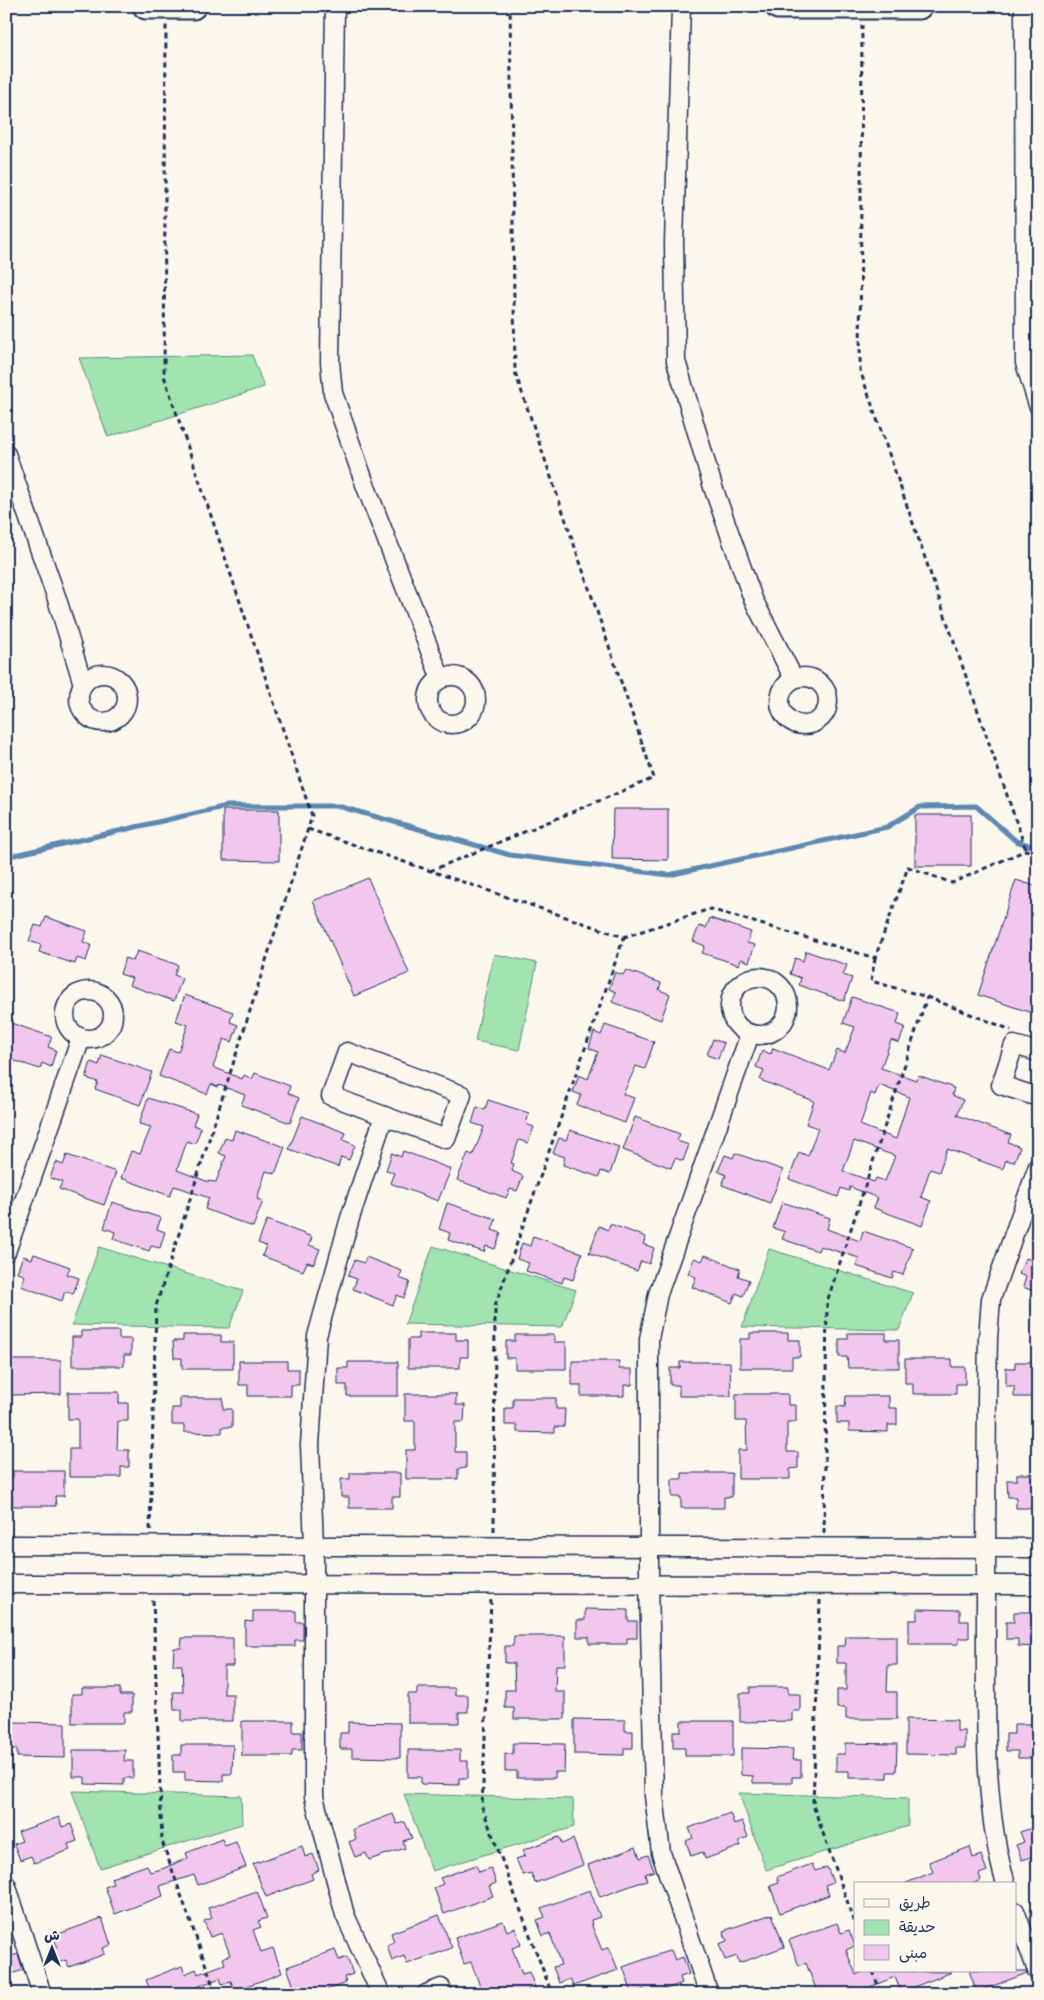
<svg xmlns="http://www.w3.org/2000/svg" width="1044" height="2000" font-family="Caveat,'Playpen Sans Arabic',sans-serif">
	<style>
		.green { fill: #a1e4af; stroke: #5e8a86 }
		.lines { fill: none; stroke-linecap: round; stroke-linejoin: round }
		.stream { stroke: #5d88b1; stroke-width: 5 }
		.building { fill: #f2c7ed; stroke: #1b2f5e; fill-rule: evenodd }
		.street-casing { stroke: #1b2f5e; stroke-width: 21 }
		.secondary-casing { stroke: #1b2f5e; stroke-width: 29 }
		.path { stroke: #1b2f5e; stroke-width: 3; stroke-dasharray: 5 4; stroke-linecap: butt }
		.street { stroke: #fbf7ec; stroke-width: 18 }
		.secondary { stroke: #fbf7ec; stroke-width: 25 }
	</style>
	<rect width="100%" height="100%" fill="#fbf7ec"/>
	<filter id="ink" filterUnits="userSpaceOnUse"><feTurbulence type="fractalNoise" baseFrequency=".02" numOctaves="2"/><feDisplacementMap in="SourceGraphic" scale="10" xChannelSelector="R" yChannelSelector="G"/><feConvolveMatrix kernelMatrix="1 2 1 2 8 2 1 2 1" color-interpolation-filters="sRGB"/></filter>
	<g filter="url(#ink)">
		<!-- green -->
		<g class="green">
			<path d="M252 355 264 387 108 437 79 358Z"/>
			<path d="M494 954 537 963 519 1050 475 1041Z"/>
			<path d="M433 1246 576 1290 562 1327 405 1324Z"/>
			<path d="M99 1247 243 1291 229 1328 72 1325Z"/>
			<path d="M769 1249 913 1293 899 1330 742 1327Z"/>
			<path d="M72 1791 241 1796 242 1824 100 1868Z"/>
			<path d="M739 1793 908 1798V1826L766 1870Z"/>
			<path d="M404 1794 573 1799 574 1827 432 1871Z"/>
		</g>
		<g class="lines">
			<!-- stream -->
			<path class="stream" d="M6 857 227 806H338L510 855 669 875 887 827 920 807 976 806 1016 841 1038 848"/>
		</g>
		<!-- building -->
		<g class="building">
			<path d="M613 809H668V860L612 859Z"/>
			<path d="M223 810H279V861L223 860Z"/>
			<rect x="915" y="815" width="56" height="51"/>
			<path d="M368 878 409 973 354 996 313 901Z"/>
			<path d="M1016 880 1038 887V1015L978 995Z"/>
			<path d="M46 917 87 931 83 942 91 945 86 961 77 958 75 964 39 952 41 945 29 941 35 925 42 927Z"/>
			<path d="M710 918 751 932 747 943 755 945 749 962 741 959 739 965 702 953 705 946 693 941 699 926 706 928Z"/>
			<path d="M137 951 178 965 174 975 182 978 174 1001 129 985 132 978 120 974 125 958 133 961Z"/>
			<path d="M806 951 847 965 843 975 852 978 844 1001 799 985 801 978 790 974 795 958 803 961Z"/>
			<path d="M626 970 661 983 659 990 670 994 661 1020 612 1002 616 992 609 989 615 972 623 975Z"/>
			<path d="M185 995 233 1012 230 1022 238 1025 232 1042 224 1039 213 1067 242 1079 244 1075 252 1079 255 1073 290 1086 288 1093 299 1098 290 1123 241 1105 245 1095 219 1085 218 1087 211 1084 207 1094 159 1076 169 1049 178 1052 188 1025 176 1021Z"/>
			<path d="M852 997 900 1013 897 1024 905 1027 899 1043 891 1040 881 1068 916 1080 918 1075 954 1088 952 1095 963 1100 957 1115 1011 1135 1008 1142 1020 1147 1014 1162 1006 1160 1003 1169 947 1149 939 1172 930 1169 921 1197 931 1201 922 1226 874 1208 878 1198 850 1187 849 1191 841 1188 838 1197 789 1179 799 1152 808 1156 818 1128 806 1124 814 1101 760 1080 764 1070 756 1067 762 1051 771 1054 773 1048 829 1070 837 1050 845 1053 855 1027 843 1023ZM879 1085 909 1097 896 1139 860 1125 871 1093 875 1095ZM854 1141 895 1156 885 1181 876 1178 874 1182 843 1171Z"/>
			<path d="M11 1023 52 1037 48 1047 56 1050 51 1067 42 1063 40 1069 6 1058V1036Z"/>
			<path d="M605 1025 654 1042 645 1069 636 1066 623 1094 634 1098 625 1123 577 1105 581 1095 573 1092 579 1075 588 1079 598 1052 589 1048 594 1032 601 1035Z"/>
			<path d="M713 1039 724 1043 718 1059 707 1055Z"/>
			<path d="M102 1055 152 1072 140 1105 95 1089 98 1082 86 1078 91 1062 99 1065Z"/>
			<path d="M148 1098 197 1114 193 1125 201 1128 195 1144 187 1141 177 1170 206 1181 216 1182 226 1156 219 1153 225 1138 232 1140 235 1130 285 1147 275 1174 266 1171 257 1199 263 1201 253 1227 205 1209 209 1198 181 1188 174 1186 170 1196 121 1178 131 1151 140 1154 151 1127 139 1124Z"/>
			<path d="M488 1100 529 1113 526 1124 534 1127 528 1143 519 1140 511 1163 514 1164 512 1171 523 1176 517 1191 510 1189 506 1198 457 1180 468 1153 473 1155 484 1127 472 1123 477 1107 485 1110Z"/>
			<path d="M302 1116 346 1133 343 1140 355 1145 349 1160 341 1157 338 1167 289 1149Z"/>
			<path d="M635 1117 680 1134 677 1141 689 1145 683 1161 675 1158 671 1168 623 1150Z"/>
			<path d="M570 1130 619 1147 610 1174 601 1171 599 1177 563 1165 565 1157 553 1153 559 1138 566 1140Z"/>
			<path d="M403 1151 451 1169 438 1201 390 1183 394 1173 386 1170 392 1153 401 1157Z"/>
			<path d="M735 1153 783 1170 770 1203 722 1185 726 1175 718 1171 725 1155 733 1158Z"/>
			<path d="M67 1155 116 1172 104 1205 59 1189 62 1182 50 1178 56 1162 63 1165Z"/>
			<path d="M112 1202 161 1218 157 1229 165 1232 160 1248 151 1246 149 1251 113 1239 115 1232 104 1228Z"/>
			<path d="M782 1202 830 1218 827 1229 835 1232 860 1241 863 1231 913 1248 903 1275 894 1272 892 1278 856 1266 859 1258 820 1246 818 1251 782 1239 785 1232 773 1228Z"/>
			<path d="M447 1203 496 1219 492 1230 501 1233 495 1249 486 1246 484 1252 448 1240 450 1233 439 1229Z"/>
			<path d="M267 1220 312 1237 309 1245 320 1249 314 1264 307 1262 303 1271 262 1256 266 1246 258 1243Z"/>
			<path d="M610 1224 646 1237 643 1244 654 1248 649 1264 641 1261 637 1271 589 1253 599 1226 608 1230Z"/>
			<path d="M533 1236 582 1253 573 1280 564 1277 562 1283 526 1271 529 1263 517 1259 522 1243 530 1246Z"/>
			<path d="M1036 1250 1038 1251V1293L1023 1287 1026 1277 1019 1274 1025 1258 1033 1260Z"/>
			<path d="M34 1254 70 1267 67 1274 79 1278 73 1294 65 1291 62 1301 21 1286 25 1276 17 1272 23 1256 32 1259Z"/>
			<path d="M705 1255 740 1269 738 1276 749 1280 743 1296 736 1293 732 1303 692 1287 696 1277 688 1274 694 1258 702 1261Z"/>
			<path d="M366 1257 402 1271 399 1278 410 1282 404 1298 397 1295 393 1305 353 1289 357 1279 348 1276 355 1260 364 1263Z"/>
			<path d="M81 1331H119V1339H131V1355H124V1366H72V1337H81Z"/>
			<path d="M418 1333H456V1340H468V1357H460V1368H408V1339H418Z"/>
			<path d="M750 1333H788V1340H800V1357H792V1368H740V1339H750Z"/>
			<path d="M848 1333H886V1340H899V1368H848L847 1357H839V1339H848Z"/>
			<path d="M183 1335H221V1342H233V1369H182V1358H174L173 1341H183Z"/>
			<path d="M515 1335H554V1342H566V1369H515V1358H506V1341H515Z"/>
			<path d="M905 1359H952V1367H965V1384H956V1394H913V1383H905Z"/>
			<path d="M11 1360H61V1394L10 1395V1384H6V1366H11Z"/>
			<path d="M239 1361H287V1369H299V1385H291V1396H248V1385H239Z"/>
			<path d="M572 1361H619V1369H632V1385H624V1396H581V1385H572Z"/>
			<path d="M348 1362H398V1396H347V1385H338V1368H348Z"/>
			<path d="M680 1362H730L731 1396H679V1385H670V1368H680Z"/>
			<path d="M1015 1362H1038V1397H1014V1386H1006V1368H1015Z"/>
			<path d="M68 1392H119V1403H128V1421H118L117 1450H129V1467H121V1477H69V1449H78V1419H68Z"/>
			<path d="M405 1394H456V1405H465L464 1422H455V1452H466V1468L458 1469V1479H406V1450H415V1421H405Z"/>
			<path d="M736 1394H788V1405H796V1422H787V1452H798V1468L790 1469V1479H738V1450H747L746 1421H736Z"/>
			<path d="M846 1396H889V1408H897V1425H888V1432L849 1431V1423H837V1406L845 1407Z"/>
			<path d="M180 1398H223V1409H232V1427H222V1433L184 1432V1425H172V1408H180Z"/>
			<path d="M513 1398H556V1409H565L564 1427H555V1433L517 1432V1425H505V1408H513Z"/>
			<path d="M13 1471H64V1496H55L56 1506H12V1495H6V1478L13 1477Z"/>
			<path d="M350 1473H400V1497H392V1508H349V1497H341V1479H350Z"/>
			<path d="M682 1473H732V1497H724V1508H681V1497H672V1479H682Z"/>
			<path d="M1017 1474H1038V1508H1016V1497H1008L1007 1480H1017Z"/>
			<path d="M585 1609 628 1610V1621H637V1638H627V1644H589V1637H577V1620H585Z"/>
			<path d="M917 1609 960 1610V1621H969V1638H959V1644H909V1620H917Z"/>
			<path d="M253 1611H296V1622H303V1640H295V1646H245V1621L253 1622Z"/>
			<path d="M1014 1612H1038V1647L1018 1646V1639H1006V1622H1014Z"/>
			<path d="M514 1636H565V1665H556L555 1692H565V1719H514V1708H505V1690H515L514 1663H505V1646H513Z"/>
			<path d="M846 1636H897V1665H888L887 1692H897V1719H846V1708H837V1690H846V1663H837V1646H845Z"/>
			<path d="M182 1638H233V1666H224V1694H233V1721H182V1710H174L173 1692H183L182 1665H173L174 1648H181Z"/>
			<path d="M750 1687H788V1694H800V1711H792V1721L740 1722V1693H750Z"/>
			<path d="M82 1688H120V1695H132V1712H124V1723H72V1694H82Z"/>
			<path d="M417 1688H455V1695H468V1712H459V1723H408V1694H417Z"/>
			<path d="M574 1719 625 1720V1731H633V1748H624V1755L574 1754Z"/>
			<path d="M906 1719 957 1720V1731H965V1748H956V1755L906 1754Z"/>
			<path d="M242 1721H293V1732H302V1750H292V1756H242Z"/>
			<path d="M681 1721H733V1756H685V1748H673V1731H681Z"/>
			<path d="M13 1722 65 1723V1758L17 1757V1749H6V1733H13Z"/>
			<path d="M348 1722 400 1723V1758L352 1757V1749H340V1733H348Z"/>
			<path d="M1014 1724H1038V1758H1018V1751H1006V1734H1014Z"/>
			<path d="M513 1743 565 1744 564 1772H555V1778H517V1771H505V1754H513Z"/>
			<path d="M845 1743 897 1744 896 1772H887V1778H849V1771H836V1754H845Z"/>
			<path d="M181 1745H233L232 1774H223V1781L185 1780V1772H173V1755H181Z"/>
			<path d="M741 1748 793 1749 792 1760H801V1777H792V1783H753V1776L741 1775Z"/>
			<path d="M73 1750H125L124 1761H133V1778H124V1785L85 1784V1777H73Z"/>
			<path d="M408 1750H460V1761H468V1778H459V1785L421 1784V1777H408Z"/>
			<path d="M730 1813 734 1824 742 1821 748 1837 739 1841 741 1846 705 1859 703 1852 691 1856 686 1841 693 1838 689 1828Z"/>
			<path d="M393 1814 397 1824 405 1822 412 1838 403 1841 405 1848 369 1860 366 1853 355 1857 349 1842 356 1839 353 1829Z"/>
			<path d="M59 1817 62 1827 71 1824 77 1841 68 1844 70 1850 34 1863 31 1856 20 1860 14 1844 22 1841 18 1832Z"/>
			<path d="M1038 1826V1855L1022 1860 1016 1845 1024 1842 1020 1832Z"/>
			<path d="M559 1837 562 1844 573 1839 583 1865 535 1883 531 1873 523 1875 516 1859 525 1856 523 1850Z"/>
			<path d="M222 1839 225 1846 236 1842 246 1867 198 1885 194 1875 160 1886 163 1896 115 1914 105 1887 113 1884 111 1878 147 1865 150 1872 162 1869 188 1858 186 1853Z"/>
			<path d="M302 1846 305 1857 313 1854 319 1870 311 1874 313 1879 266 1897 253 1864Z"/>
			<path d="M636 1847 640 1858 648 1855 654 1871 645 1874 647 1880 600 1897 588 1865Z"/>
			<path d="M970 1847 973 1858 981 1855 987 1871 979 1874 981 1880 972 1884H904L933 1872 929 1862Z"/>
			<path d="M812 1864 815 1871 827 1867 833 1882 825 1885 829 1895 780 1913 770 1886 779 1883 777 1877Z"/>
			<path d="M476 1865 479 1872 491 1868 496 1883 489 1886 493 1896 444 1914 434 1888 443 1884 440 1878Z"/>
			<path d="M590 1890 600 1917 591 1920 592 1926 602 1950 609 1947 618 1970 573 1986 570 1979 559 1983 553 1967 561 1965 550 1933 543 1936 537 1920 545 1917 541 1908Z"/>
			<path d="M257 1891 267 1918 258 1921 261 1927 253 1930 261 1952 273 1948 282 1973 234 1991 231 1981 222 1984 220 1978 194 1988 197 1994H152L146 1980 182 1966 185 1974 196 1969 198 1974 225 1964 223 1958 230 1955 222 1933 210 1937 204 1921 212 1918 208 1908Z"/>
			<path d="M772 1914 784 1947 739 1963 737 1956 725 1960 719 1944 727 1941 723 1931Z"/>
			<path d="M439 1915 452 1948 407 1964 404 1956 392 1961 387 1945 394 1942 391 1933Z"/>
			<path d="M102 1918 111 1945 103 1948 105 1954 69 1967 66 1960 55 1964 49 1948 57 1946 53 1936Z"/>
			<path d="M503 1921 507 1931 515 1928 521 1945 512 1948 522 1974 529 1972 535 1987 527 1990 529 1994H483L471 1962 464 1964 455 1938Z"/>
			<path d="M837 1923 841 1933 849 1930 855 1946 846 1950 856 1975 864 1971 952 1972 901 1992 895 1977 862 1990 863 1994H818L806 1963 799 1966 789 1940Z"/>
			<path d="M335 1950 339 1960 347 1957 353 1974 344 1977 346 1983 316 1994H309L308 1989 296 1993 287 1967Z"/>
			<path d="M671 1950 675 1960 683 1957 689 1974 680 1977 682 1983 652 1994H645L644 1989 632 1993 623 1967Z"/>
			<path d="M18 1954 23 1970 6 1976V1958Z"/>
			<path d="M969 1971H1026L1027 1973 977 1992Z"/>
		</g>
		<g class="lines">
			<!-- street casing -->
			<g class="street-casing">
				<g id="street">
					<path d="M335 6 330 362 333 393 366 487 441 679"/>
					<path d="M681 6 674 243 676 361 713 487 753 599 794 679"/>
					<path d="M1024 6 1025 363 1038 405"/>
					<path d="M6 454 57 599 83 684"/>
					<circle cx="103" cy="698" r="24"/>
					<circle cx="452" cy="700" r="24"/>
					<circle cx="804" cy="701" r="24"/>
					<circle cx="759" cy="1006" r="29"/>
					<circle cx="89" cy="1015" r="24"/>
					<path d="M347 1052 462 1095 446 1139 331 1096Z"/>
					<path d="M1038 1052 1014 1045 1001 1085 1038 1097"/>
					<path d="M6 1252 81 1038"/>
					<path d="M6 1545 1038 1548"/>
					<path d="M6 1584 1038 1585"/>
					<path d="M6 1884 42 1994"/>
					<path d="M1006 1884C983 1810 986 1707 986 1629 986 1532 986 1435 988 1338L991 1299 1038 1166"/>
					<path d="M1015 1911 1038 1973"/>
					<path d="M381 1994 345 1915 314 1797V1546L310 1445 317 1336 350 1218 384 1116"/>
					<path d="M426 1994 441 1988 443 1994"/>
					<path d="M709 1994 661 1853 654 1796 649 1584V1339L658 1294 750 1034"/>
				</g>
			</g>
			<!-- secondary casing -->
			<g class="secondary-casing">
				<g id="secondary">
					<path d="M146 6H193"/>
					<path d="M778 6H919"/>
				</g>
			</g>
			<!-- path -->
			<g class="path">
				<path d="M862 25 860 370 1026 850"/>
				<path d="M308 829 624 937 710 909 875 958 908 867 952 883 1026 850 1038 854"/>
				<path d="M430 871 654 778 515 372 510 6"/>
				<path d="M875 958 871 981 927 997 1011 1030"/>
				<path d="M150 1530 156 1306 312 816 164 376 166 25"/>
				<path d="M494 1531 495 1306 624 937"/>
				<path d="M824 1533 827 1302 927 997"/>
				<path d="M153 1600 162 1841 216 1994"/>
				<path d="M491 1600 482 1807 552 1994"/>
				<path d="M820 1600 813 1805 855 1923"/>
				<path d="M873 1971 881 1994"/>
			</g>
			<!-- street -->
			<use href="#street" class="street"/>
			<!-- secondary -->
			<use href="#secondary" class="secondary"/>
		</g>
	</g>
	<!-- margin -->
	<rect width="1044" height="2000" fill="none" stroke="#fbf7ec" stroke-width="25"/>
	<rect x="12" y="12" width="1019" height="1975" fill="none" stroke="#1b2f5e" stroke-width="2" filter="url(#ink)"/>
	<!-- legend -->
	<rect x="854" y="1882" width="162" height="90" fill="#fbf7ec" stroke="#a1a7b3"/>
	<rect x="864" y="1899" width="25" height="8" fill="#fbf7ec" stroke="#a1a7b3"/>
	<text x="899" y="1908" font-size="15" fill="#1b2f5e">طريق</text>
	<rect x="864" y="1920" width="25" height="15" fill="#a1e4af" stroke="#a1a7b3"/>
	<text x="899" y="1932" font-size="15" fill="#1b2f5e">حديقة</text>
	<rect x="864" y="1945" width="25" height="15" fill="#f2c7ed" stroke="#a1a7b3"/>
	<text x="899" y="1958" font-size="15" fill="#1b2f5e">مبنى</text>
	<!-- north arrow -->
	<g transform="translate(52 1948)" stroke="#fbf7ec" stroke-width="4" paint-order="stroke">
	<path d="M0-4L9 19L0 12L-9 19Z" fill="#1b2f5e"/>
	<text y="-8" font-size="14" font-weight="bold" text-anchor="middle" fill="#1b2f5e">ش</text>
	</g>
</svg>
